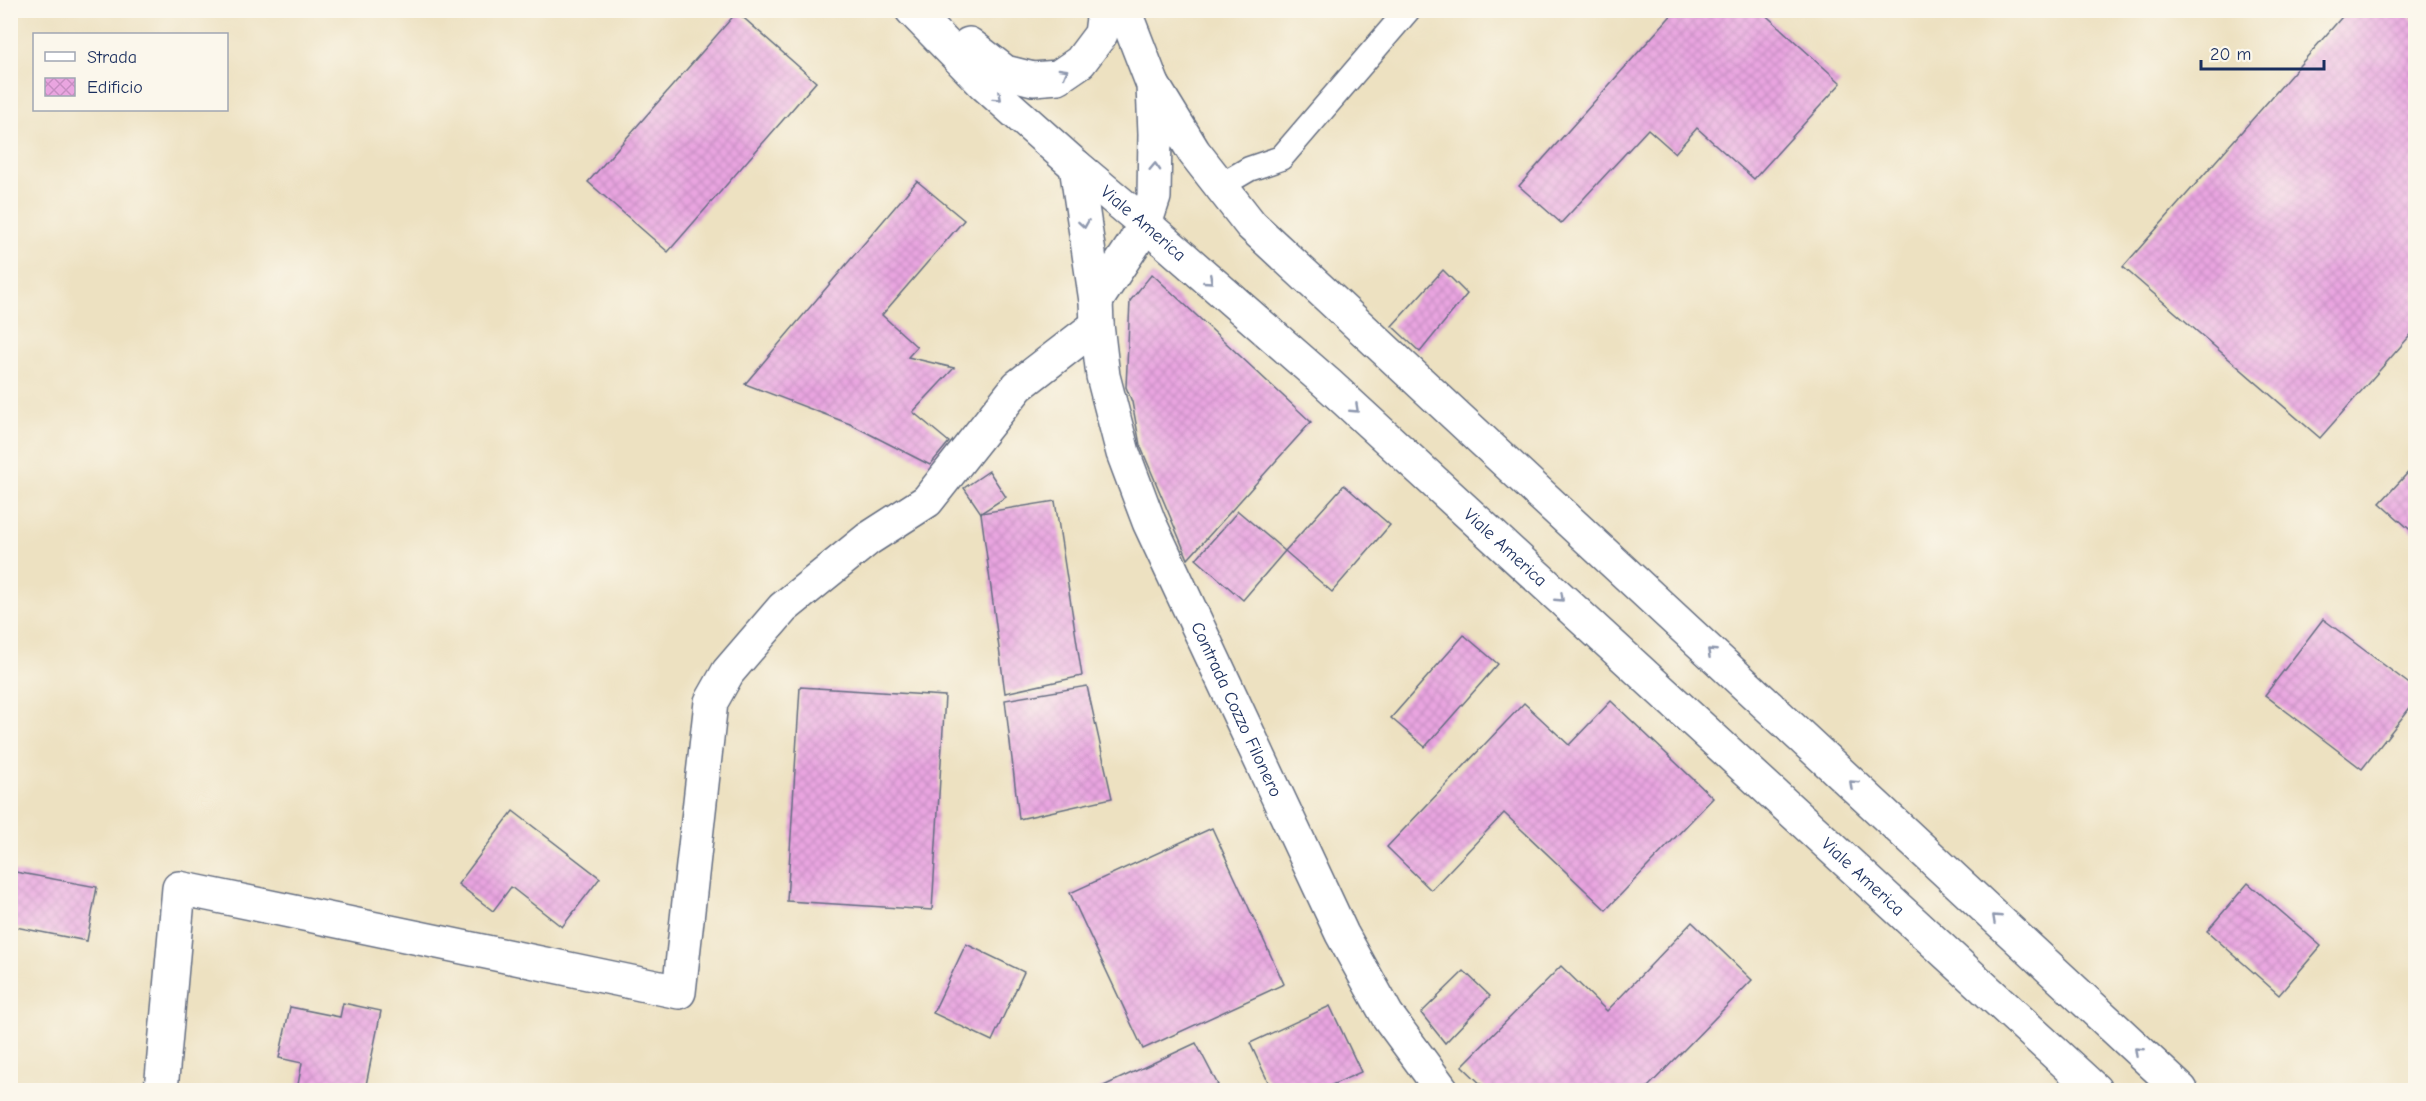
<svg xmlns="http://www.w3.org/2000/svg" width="2426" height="1101" font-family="'Comic Neue',sans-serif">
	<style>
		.building { fill: url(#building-cross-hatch) }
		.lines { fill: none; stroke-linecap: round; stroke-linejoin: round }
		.service-casing { stroke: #646d81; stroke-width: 27 }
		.minor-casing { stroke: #646d81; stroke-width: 36 }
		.secondary-casing { stroke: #646d81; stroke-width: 36 }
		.service { stroke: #fff; stroke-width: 24 }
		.minor { stroke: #fff; stroke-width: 33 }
		.secondary { stroke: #fff; stroke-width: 33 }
		.oneway { stroke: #8d97ae }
		.labels { text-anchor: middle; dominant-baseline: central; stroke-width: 4.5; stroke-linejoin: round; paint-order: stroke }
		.street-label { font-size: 18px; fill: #1b2f5e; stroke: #fbf7ec }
	</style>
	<defs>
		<pattern id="building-cross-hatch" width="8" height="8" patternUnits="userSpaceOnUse" patternTransform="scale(1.5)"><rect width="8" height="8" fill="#e9a5e0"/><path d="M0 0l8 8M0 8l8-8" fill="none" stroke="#c78ec3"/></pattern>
	</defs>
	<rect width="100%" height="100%" fill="#fbf7ec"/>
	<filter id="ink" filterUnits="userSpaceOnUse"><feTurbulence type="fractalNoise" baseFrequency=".0167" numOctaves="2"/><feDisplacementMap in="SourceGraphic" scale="12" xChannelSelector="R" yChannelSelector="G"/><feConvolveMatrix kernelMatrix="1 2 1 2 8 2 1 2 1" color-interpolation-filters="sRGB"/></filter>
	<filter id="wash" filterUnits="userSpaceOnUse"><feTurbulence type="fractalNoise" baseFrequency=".008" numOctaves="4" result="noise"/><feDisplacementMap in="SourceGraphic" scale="24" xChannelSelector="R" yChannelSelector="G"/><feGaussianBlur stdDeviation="1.35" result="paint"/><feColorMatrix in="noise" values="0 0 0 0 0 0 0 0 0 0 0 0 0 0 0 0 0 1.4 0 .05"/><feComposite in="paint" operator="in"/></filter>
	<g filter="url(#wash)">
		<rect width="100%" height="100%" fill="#ede1c1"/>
		<g id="blocks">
			<!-- building -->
			<g class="building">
				<path d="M1676 10H1760L1841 83 1754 179 1697 128 1675 153 1648 129 1561 223 1519 186Z"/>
				<path d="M2348 10H2403L2416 22V329L2320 438 2123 267Z"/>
				<path d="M737 12 816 82 668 252 588 182Z"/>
				<path d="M917 181 964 220 882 315 917 347 908 357 954 368 913 412 949 442 930 465 850 424 745 384Z"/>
				<path d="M1443 270 1467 294 1420 352 1392 326Z"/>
				<path d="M1152 274 1311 422 1188 559 1140 445 1132 402 1126 387 1130 301Z"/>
				<path d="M2416 464V535L2380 503Z"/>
				<path d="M989 471 1006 497 981 513 964 488Z"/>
				<path d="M1344 485 1390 525 1332 592 1285 551Z"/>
				<path d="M1055 501 1082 676 1005 693 981 513Z"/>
				<path d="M1238 511 1285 551 1243 600 1196 559Z"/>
				<path d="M2323 619 2416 689V700L2362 769 2265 695Z"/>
				<path d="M1464 635 1498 664 1425 747 1391 718Z"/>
				<path d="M1087 686 1112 798 1019 819 1005 700Z"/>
				<path d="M800 687 945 696 932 910 787 901Z"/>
				<path d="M1611 701 1713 798 1606 910 1504 813 1431 890 1387 847 1524 703 1569 745Z"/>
				<path d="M513 811 600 878 562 927 511 887 493 911 458 884Z"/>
				<path d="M1212 828 1284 984 1143 1049 1070 893Z"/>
				<path d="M10 871 97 887 87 941 10 926Z"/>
				<path d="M2248 883 2321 946 2279 995 2207 931Z"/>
				<path d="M1692 922 1752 980 1645 1090H1487L1462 1066 1561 966 1607 1011Z"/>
				<path d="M966 944 1024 972 992 1041 933 1013Z"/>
				<path d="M1464 971 1490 996 1445 1043 1421 1013Z"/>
				<path d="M10 987 16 988 12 1036H10Z"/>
				<path d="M343 1003 381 1011 365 1090H297L302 1063 279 1058 290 1007 340 1017Z"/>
				<path d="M1330 1006 1361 1072 1321 1090H1272L1250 1043Z"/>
				<path d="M1196 1043 1218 1085 1207 1090H1095Z"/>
			</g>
		</g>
	</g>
	<g filter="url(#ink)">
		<use href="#blocks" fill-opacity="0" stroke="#646d81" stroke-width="1.5"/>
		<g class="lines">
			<!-- service casing -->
			<g class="service-casing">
				<path id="service" d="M1220 186 1249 169 1281 158 1408 10"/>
			</g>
			<!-- minor casing -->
			<g class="minor-casing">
				<g id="minor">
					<path id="s1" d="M1076 166 1096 301 1097 325 1103 376 1123 453 1149 522 1342 934 1387 1015 1442 1090"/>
					<path d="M1096 301 1133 245 1145 224"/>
					<path d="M161 1090 179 888 679 992 711 702 728 672 783 608 868 539 927 501 1018 386 1097 325"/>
				</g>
			</g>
			<!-- secondary casing -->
			<g class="secondary-casing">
				<g id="secondary">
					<path id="s2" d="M912 10 984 84 1076 166 1145 224 1328 384 2095 1090"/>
					<path d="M1124 10 1153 85 1155 134 1154 197 1145 224"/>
					<path d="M969 44 1005 72 1033 79 1058 77 1080 62 1101 34 1104 10"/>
					<path d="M1153 85 1194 152 1251 225 2181 1090"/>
				</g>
			</g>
			<!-- service -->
			<use href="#service" class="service"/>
			<!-- minor -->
			<use href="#minor" class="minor"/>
			<!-- secondary -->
			<use href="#secondary" class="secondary"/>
		</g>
		<!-- one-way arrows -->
		<defs><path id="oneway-chevron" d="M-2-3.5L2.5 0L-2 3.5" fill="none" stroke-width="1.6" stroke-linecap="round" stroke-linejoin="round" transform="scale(1.5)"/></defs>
		<g class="oneway">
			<use href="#oneway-chevron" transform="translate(1064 72) rotate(-30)"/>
			<use href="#oneway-chevron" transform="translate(998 97) rotate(42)"/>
			<use href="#oneway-chevron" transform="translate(1155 167) rotate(-88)"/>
			<use href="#oneway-chevron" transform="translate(1084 224) rotate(81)"/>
			<use href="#oneway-chevron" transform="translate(1209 280) rotate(41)"/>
			<use href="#oneway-chevron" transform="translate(1355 409) rotate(43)"/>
			<use href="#oneway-chevron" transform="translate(1560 598) rotate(43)"/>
			<use href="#oneway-chevron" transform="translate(1711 652) rotate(-137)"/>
			<use href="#oneway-chevron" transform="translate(1853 784) rotate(-137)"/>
			<use href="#oneway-chevron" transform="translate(1996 918) rotate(-137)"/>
			<use href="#oneway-chevron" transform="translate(2138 1051) rotate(-137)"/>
		</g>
	</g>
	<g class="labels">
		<!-- street labels -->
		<g class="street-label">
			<text stroke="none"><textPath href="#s2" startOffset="315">Viale America</textPath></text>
			<text stroke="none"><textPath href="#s2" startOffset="801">Viale America</textPath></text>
			<text stroke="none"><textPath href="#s1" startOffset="572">Contrada Cozzo Filonero</textPath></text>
			<text stroke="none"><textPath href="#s2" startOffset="1287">Viale America</textPath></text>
		</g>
	</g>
	<!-- margin -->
	<rect width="2426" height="1101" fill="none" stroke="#fbf7ec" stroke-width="36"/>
	<!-- legend -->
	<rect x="33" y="33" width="195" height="78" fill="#fbf7ec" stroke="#a1a7b3" stroke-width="1.5"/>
	<rect x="45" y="52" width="30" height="9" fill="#ffffff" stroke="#a1a7b3" stroke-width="1.5"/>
	<text x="87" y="63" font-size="18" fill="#1b2f5e">Strada</text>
	<rect x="45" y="78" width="30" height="18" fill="url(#building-cross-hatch)" stroke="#a1a7b3" stroke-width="1.5"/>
	<text x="87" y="93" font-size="18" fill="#1b2f5e">Edificio</text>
	<!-- scale -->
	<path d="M2201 60v9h123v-9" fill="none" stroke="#1b2f5e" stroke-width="3"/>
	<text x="2210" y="60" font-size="18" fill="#1b2f5e" stroke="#fbf7ec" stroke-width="4.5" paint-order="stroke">20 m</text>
</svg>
